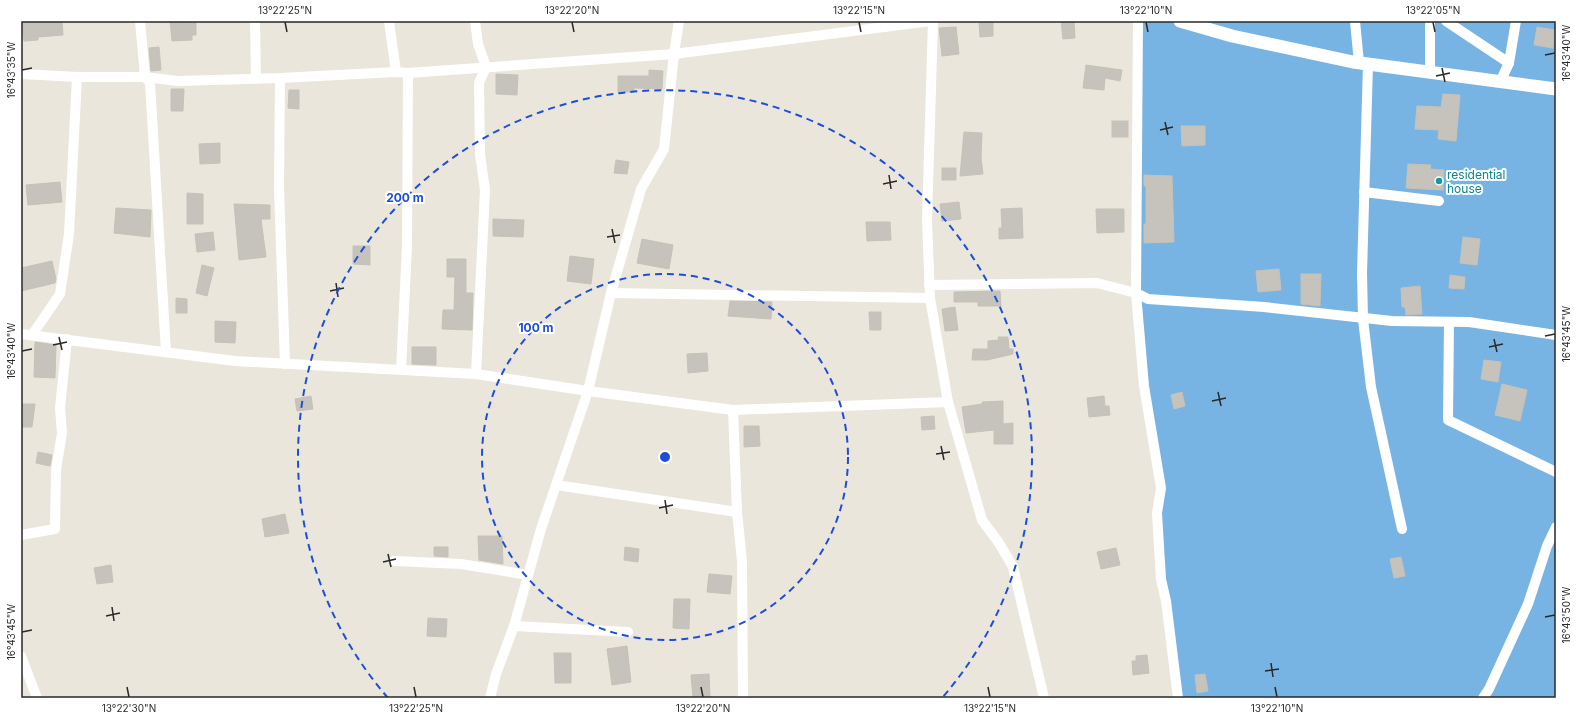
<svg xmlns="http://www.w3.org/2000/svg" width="1577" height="719" font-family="Inter,sans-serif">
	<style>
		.water { fill: #78b4e3 }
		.building { fill: #c5c3bb; stroke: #c5c2b6 }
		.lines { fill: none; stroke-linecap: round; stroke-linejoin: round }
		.minor { stroke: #fff; stroke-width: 10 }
		.tertiary { stroke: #fff; stroke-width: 13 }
		.ticks { fill: none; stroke: #292929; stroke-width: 1.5 }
		.ring { fill: none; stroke: #1d4ed8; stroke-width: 2; stroke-dasharray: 7 5 }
		.culture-dot { fill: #0f9aa8; stroke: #fff; stroke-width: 1.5 }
		.labels { text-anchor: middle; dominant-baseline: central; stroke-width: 4; stroke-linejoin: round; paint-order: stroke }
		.culture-label { font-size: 12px; fill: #0d838f; stroke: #fff; text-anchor: start }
		.centre { fill: #1d4ed8; stroke: #fff; stroke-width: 2 }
		.ring-label { font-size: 12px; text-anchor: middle; font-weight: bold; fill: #1d4ed8; stroke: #fff; stroke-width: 4; stroke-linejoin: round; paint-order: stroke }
		.neatline { fill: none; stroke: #292929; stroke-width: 1.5 }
		.ticks-label { font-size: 10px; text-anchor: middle; fill: #292929 }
	</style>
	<rect width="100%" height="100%" fill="#eae6dc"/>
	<!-- water -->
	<path class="water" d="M1138 21H1556V698H1178L1161 579V488L1136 293Z"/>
	<!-- building -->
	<g class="building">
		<path d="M22 21H62L63 35 38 37V40L24 41Z"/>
		<path d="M170 21H190V23H196V35H192V40L172 41Z"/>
		<path d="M1061 21H1074L1075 38 1063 39Z"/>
		<path d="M993 22V36L980 37 979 23Z"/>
		<path d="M956 27 959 54 942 56 939 28Z"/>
		<path d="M1537 27 1555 30 1553 48 1534 45Z"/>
		<path d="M159 47 161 70 151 71 149 48Z"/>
		<path d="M1086 65 1122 70 1120 81 1105 78 1104 90 1083 88Z"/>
		<path d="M649 70 663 71 662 89 634 88V92H618V76H649Z"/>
		<path d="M496 74 518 75 517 95 496 94Z"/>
		<path d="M171 89H184L183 111H171Z"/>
		<path d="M289 90H299V109L288 108Z"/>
		<path d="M1443 94 1460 95 1456 141 1438 139 1439 130 1415 129 1417 106 1441 107Z"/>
		<rect x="1112" y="121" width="16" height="16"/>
		<path d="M1181 126H1205V145L1182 146Z"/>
		<path d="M964 132 982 133 981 157 983 174 960 176Z"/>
		<path d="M220 143V163L200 164 199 144Z"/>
		<path d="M616 160 629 162 627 174 614 173Z"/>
		<path d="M1408 164 1431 165 1430 169 1444 170 1443 190 1406 188Z"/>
		<rect x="942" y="168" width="14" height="12"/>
		<path d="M1144 175 1172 176 1174 242 1144 243V224H1146V186H1144Z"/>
		<path d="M60 182 62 202 28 205 26 185Z"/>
		<path d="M187 193 203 194V224H187Z"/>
		<path d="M959 202 961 219 942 221 940 204Z"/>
		<path d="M234 204 270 205V219H261L266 257 239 260Z"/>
		<path d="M116 208 151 210 150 237 114 233Z"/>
		<path d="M1022 208 1023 238 999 239V228H1002L1001 209Z"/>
		<path d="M1096 209H1124V232L1097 233Z"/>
		<path d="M493 219 524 220 523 237 493 236Z"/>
		<path d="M866 222H890L891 240 867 241Z"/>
		<path d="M213 232 215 250 197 252 195 234Z"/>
		<path d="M1463 237 1480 239 1477 265 1460 263Z"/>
		<path d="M642 239 673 245 669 269 637 263Z"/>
		<path d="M353 246H370V265L353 264Z"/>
		<path d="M570 256 594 259 591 284 567 281Z"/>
		<path d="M447 259H466V293H473L472 330 442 329 443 310H454L455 277H447Z"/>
		<path d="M52 261 56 279 55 283 21 291V268Z"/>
		<path d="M202 265 214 268 207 296 196 293Z"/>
		<path d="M1279 269 1281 290 1258 292 1256 271Z"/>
		<path d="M1301 274H1321L1320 306 1301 304Z"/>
		<path d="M1450 275 1465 277 1464 289 1449 288Z"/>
		<path d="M1420 286 1422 314 1406 315 1405 307H1402L1401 288Z"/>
		<path d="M1000 291 1001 306H978V302H954V292Z"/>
		<path d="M176 298 187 299V313H176Z"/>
		<path d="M730 301 772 302 771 319 728 316Z"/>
		<path d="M955 307 958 330 945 331 942 309Z"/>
		<path d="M869 312H881V330H870Z"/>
		<path d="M215 321 236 322 235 343 215 342Z"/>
		<path d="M998 337H1008L1009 349H1013V354L987 360H972L973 349H988V341L999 340Z"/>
		<path d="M35 342 56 345 55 378 34 377Z"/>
		<path d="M412 347H436V365L412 364Z"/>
		<path d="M707 353 708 371 688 373 687 354Z"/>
		<path d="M1484 360 1501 362 1498 382 1481 379Z"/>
		<path d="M1502 384 1527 390 1520 421 1495 415Z"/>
		<path d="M1182 392 1185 406 1174 409 1171 395Z"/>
		<path d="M311 396 313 409 297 411 295 399Z"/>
		<path d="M1104 396 1105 406H1109L1110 415 1089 417 1087 398Z"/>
		<path d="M1003 401V424L1013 423V444H994V430L966 433 962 407 982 404V402Z"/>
		<path d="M21 404H35L32 427H21Z"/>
		<path d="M934 416 935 429 922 430 921 417Z"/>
		<path d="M744 426H759L760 446 744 447Z"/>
		<path d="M38 452 52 455 50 466 36 463Z"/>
		<path d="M285 514 289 533 265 537 262 519Z"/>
		<path d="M478 536H502L503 564 479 560Z"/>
		<path d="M434 547H448V557L434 556Z"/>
		<path d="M625 547 639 549 638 562 624 560Z"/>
		<path d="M1116 548 1120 565 1101 569 1097 552Z"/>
		<path d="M1401 557 1405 576 1394 578 1390 559Z"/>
		<path d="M111 565 113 582 97 584 94 568Z"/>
		<path d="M709 574 732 576 730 594 707 592Z"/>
		<path d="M674 599H690L689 629 673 628Z"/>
		<path d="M428 618 447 619 446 637 427 636Z"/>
		<path d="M627 646 631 682 612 685 607 649Z"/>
		<path d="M554 653H571V683H555Z"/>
		<path d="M1147 655 1149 673 1133 675 1132 661H1136V656Z"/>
		<path d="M709 674 710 697 693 698 691 675Z"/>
		<path d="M1205 674 1208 691 1197 693 1195 675Z"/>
	</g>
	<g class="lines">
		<!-- minor -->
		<g class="minor">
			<path d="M140 21 145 77 150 83 166 352"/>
			<path d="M255 21 256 78"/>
			<path d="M389 21 396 72"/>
			<path d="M475 21 478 44 486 67 479 83 480 154 485 190 476 374"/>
			<path d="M933 21 927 220 930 298 948 402 982 520 999 543 1013 567 1044 698"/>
			<path d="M1138 21 1136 293 1144 386 1161 488 1157 513 1161 579 1166 601 1178 698"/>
			<path d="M1355 21 1359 63"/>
			<path d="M1446 21 1509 63"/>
			<path d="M1368 64 1362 273 1363 319 1371 387 1402 529"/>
			<path d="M1430 73V21"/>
			<path d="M21 74 77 77H145L178 81 280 78 396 72 408 73 674 54 931 21"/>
			<path d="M280 78 279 188 285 364"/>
			<path d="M1500 82 1509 63 1516 21"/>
			<path d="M1364 192 1439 201"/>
			<path d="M929 285 1097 283 1136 293 1148 299 1264 307 1392 321 1469 322 1556 335"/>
			<path d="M611 293 930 298"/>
			<path d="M1449 322 1448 420 1556 472"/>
			<path d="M21 334 235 361 476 374 588 391 733 410 948 402"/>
			<path d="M32 335 60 294 69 234 77 77"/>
			<path d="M401 370 407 246 408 73"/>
			<path d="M733 410 737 512 742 561 743 698"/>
			<path d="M556 485 737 512"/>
			<path d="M21 535 55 529 56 470 62 433 60 408 67 339"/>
			<path d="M394 561 461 564 528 575"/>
			<path d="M514 626 628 632"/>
			<path d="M21 656 37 698"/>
			<path d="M490 698 496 674 514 626 541 529 588 391 611 293 641 189 664 149 674 54 679 21"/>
			<path d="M1483 698 1489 689 1528 604 1547 546 1556 527"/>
		</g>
		<!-- tertiary -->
		<path class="tertiary" d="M1180 21 1232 36 1353 62 1556 89"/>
	</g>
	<!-- ticks -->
	<path class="ticks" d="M285 22 287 32M572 22 574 32M859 22 861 32M1146 22 1148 32M1433 22 1435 32M1545 55 1555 53M1442 68 1445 82M22 70 32 68M1436 76 1450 73M1165 122 1168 135M1160 130 1173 127M889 175 891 189M883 184 897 181M612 229 615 243M607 237 620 235M336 283 338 297M330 291 344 288M1545 336 1555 334M59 337 62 350M1494 339 1497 352M53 345 67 342M1489 347 1503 344M22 351 32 349M1218 392 1221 406M1212 401 1226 398M941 446 944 460M936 454 950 452M665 500 667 514M659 508 673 505M388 554 391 567M383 562 396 559M112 607 114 621M106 616 120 613M1545 617 1555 615M22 632 32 630M1271 663 1273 677M1265 671 1279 669M127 687 129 697M414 687 416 697M701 687 703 697M988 687 990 697M1275 687 1277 697"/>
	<!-- distance rings -->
	<g class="ring">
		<circle cx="665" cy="457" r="183"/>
		<path d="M388 698A367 367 0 1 1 942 698"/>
	</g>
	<!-- markers -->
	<circle class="culture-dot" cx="1439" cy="181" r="4"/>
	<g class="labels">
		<!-- culture labels -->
		<g class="culture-label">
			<text x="1447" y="174">residential<tspan x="1447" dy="14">house</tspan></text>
		</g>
	</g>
	<circle cx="665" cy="457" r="6" class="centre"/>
	<g class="ring-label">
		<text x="405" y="202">200 m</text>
		<text x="536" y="332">100 m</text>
	</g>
	<!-- border -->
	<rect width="1577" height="719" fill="none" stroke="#ffffff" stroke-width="44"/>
	<rect x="22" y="22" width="1533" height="675" class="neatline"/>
	<g class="ticks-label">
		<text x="285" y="14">13°22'25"N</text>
		<text x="572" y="14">13°22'20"N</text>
		<text x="859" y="14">13°22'15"N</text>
		<text x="1146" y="14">13°22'10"N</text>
		<text x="1433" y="14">13°22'05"N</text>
		<text transform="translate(1566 53) rotate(-90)" y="4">16°43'40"W</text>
		<text transform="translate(11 70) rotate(-90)" y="4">16°43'35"W</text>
		<text transform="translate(1566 334) rotate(-90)" y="4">16°43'45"W</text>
		<text transform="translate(11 351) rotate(-90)" y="4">16°43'40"W</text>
		<text transform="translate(1566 615) rotate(-90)" y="4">16°43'50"W</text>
		<text transform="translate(11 632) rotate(-90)" y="4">16°43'45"W</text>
		<text x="129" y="712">13°22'30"N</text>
		<text x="416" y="712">13°22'25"N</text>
		<text x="703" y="712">13°22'20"N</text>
		<text x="990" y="712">13°22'15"N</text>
		<text x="1277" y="712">13°22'10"N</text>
	</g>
</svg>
